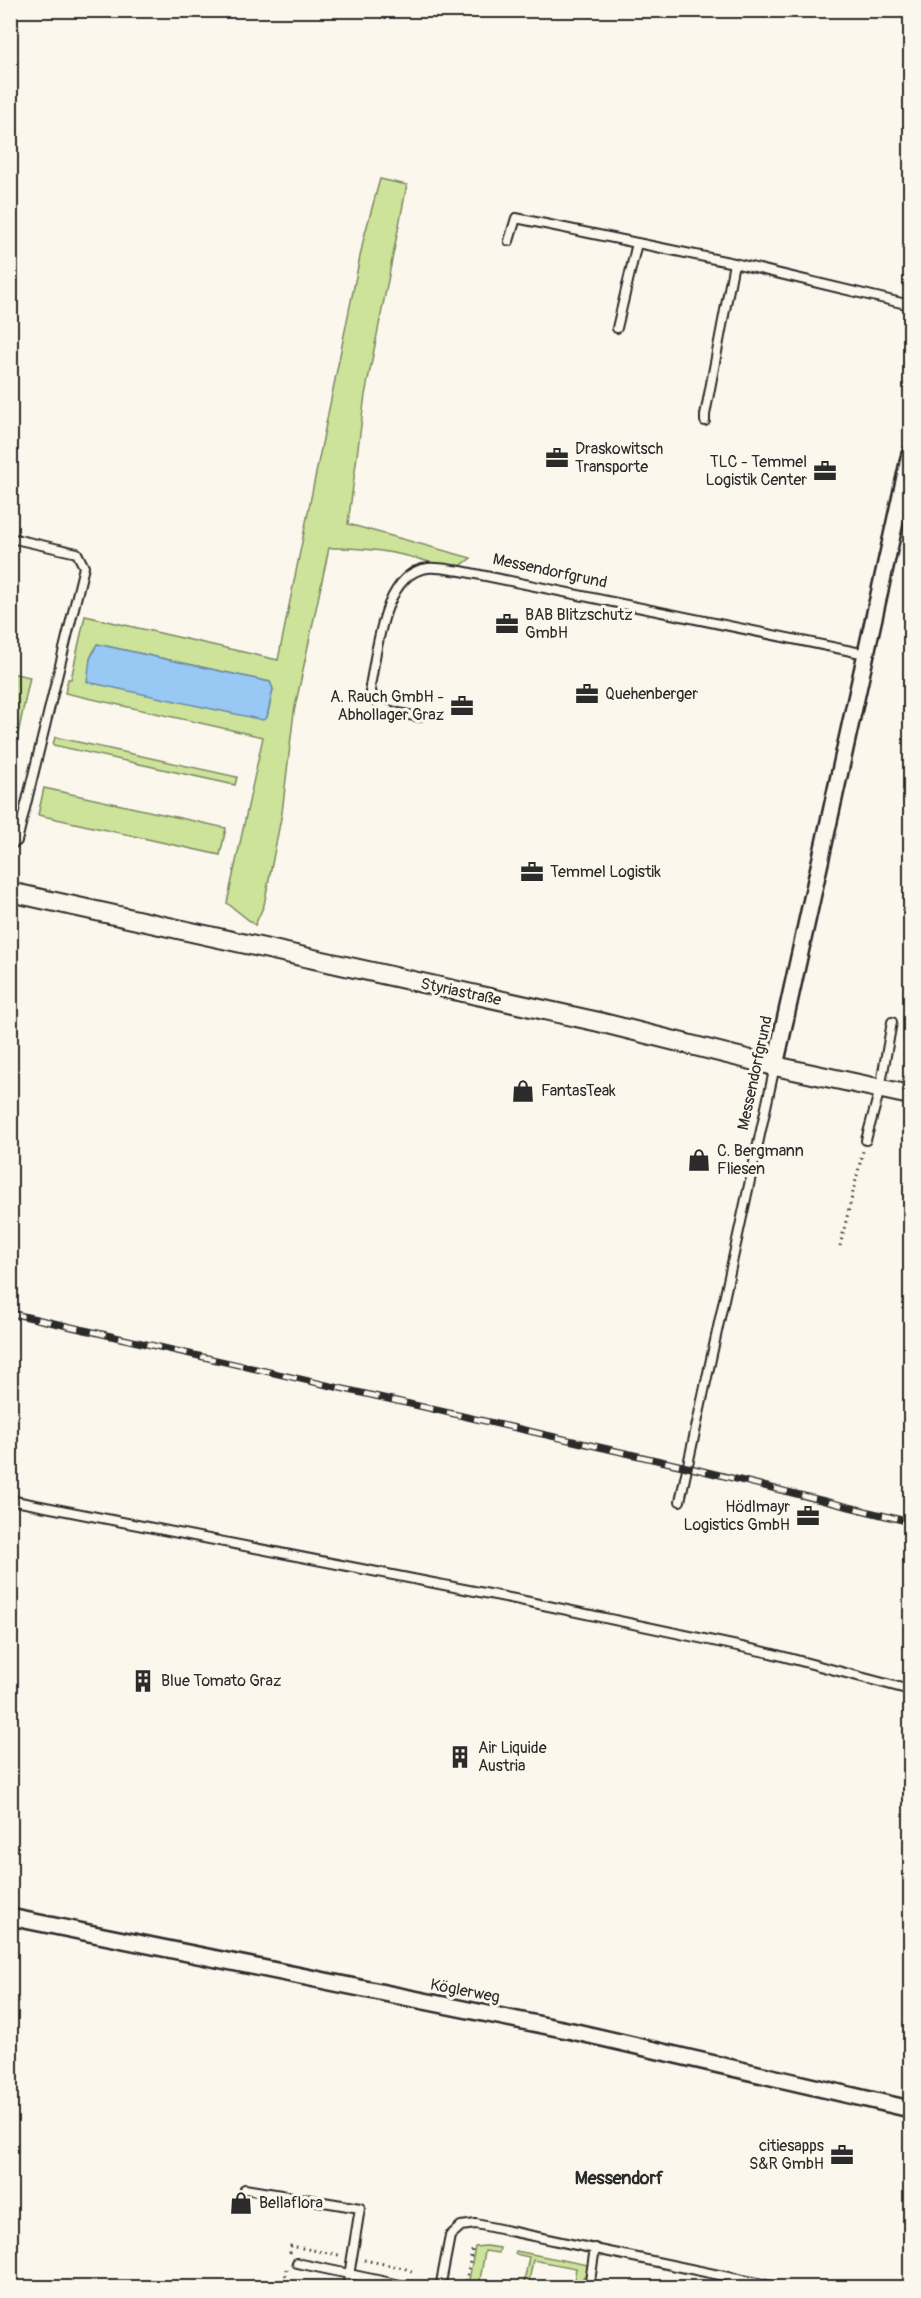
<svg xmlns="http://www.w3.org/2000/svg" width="921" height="2298" font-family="Pangolin,sans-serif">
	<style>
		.green { fill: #cce399; stroke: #7c8762; stroke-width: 1.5; fill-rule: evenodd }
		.water { fill: #98c8f4; stroke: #6c89a4; stroke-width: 1.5 }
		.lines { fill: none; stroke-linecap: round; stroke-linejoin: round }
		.service-casing { stroke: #2b2b2b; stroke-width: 12 }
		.minor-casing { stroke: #2b2b2b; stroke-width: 20 }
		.tertiary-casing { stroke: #2b2b2b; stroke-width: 22 }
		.path { stroke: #2b2b2b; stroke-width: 3; stroke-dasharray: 1.5 4.5; stroke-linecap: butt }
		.service { stroke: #fbf7ec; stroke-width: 8 }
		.minor { stroke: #fbf7ec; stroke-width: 15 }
		.tertiary { stroke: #fbf7ec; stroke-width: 18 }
		.rail-casing { stroke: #2b2b2b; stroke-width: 7 }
		.rail { stroke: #fbf7ec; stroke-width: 4.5; stroke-dasharray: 14; stroke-linecap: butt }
		.labels { text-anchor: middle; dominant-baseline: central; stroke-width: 6; stroke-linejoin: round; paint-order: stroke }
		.poi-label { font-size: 16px; fill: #2b2b2b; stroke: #fbf7ec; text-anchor: start }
		.street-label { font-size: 16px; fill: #2b2b2b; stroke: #fbf7ec }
		.neighbourhood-label { font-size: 18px; font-weight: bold; fill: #2b2b2b; stroke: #fbf7ec }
	</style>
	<rect width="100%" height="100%" fill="#fbf7ec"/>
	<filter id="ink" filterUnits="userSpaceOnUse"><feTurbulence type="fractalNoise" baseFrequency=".0167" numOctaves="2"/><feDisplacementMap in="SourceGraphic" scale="12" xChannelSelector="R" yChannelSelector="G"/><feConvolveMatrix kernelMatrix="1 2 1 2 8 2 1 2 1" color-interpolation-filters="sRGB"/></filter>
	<g filter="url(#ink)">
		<!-- green -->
		<g class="green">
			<path d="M380 179 407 185 365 395 348 524 471 558 455 570C410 555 377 547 329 548L294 712 282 813 264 905 255 925 227 903 263 737 65 693 68 679H71L85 616 278 660 364 237ZM97 644 270 682 273 689 267 717 90 659Z"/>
			<path d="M11 673 30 677 11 767 10 673Z"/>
			<path d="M55 737 237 777 235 785 53 745Z"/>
			<path d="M44 788 226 828 220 855 38 815Z"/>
			<path d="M486 2246 500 2248 499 2253 485 2251 479 2286 487 2287 468 2285 475 2247Z"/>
			<path d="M516 2251 588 2265 585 2275 577 2287H573L576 2268 533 2260 528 2287H523L529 2257 515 2254Z"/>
		</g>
		<!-- water -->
		<path class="water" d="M97 644 270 682 273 689 267 717 263 720 87 682 90 659Z"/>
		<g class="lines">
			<!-- service casing -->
			<g class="service-casing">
				<g id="service">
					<path d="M509 241 516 218 734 263 910 305"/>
					<path d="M617 328 637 243"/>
					<path d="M705 421V415L734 263"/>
					<path d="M10 538 77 553 84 567 17 841 10 845"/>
					<path d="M419 717C396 712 374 713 370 686 377 652 383 572 428 568 438 567 451 570 461 571L866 654"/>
					<path d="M866 1140 880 1089 892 1022"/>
					<path d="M10 1500 520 1600 770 1653 910 1690"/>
					<path d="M680 1501 775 1066"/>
					<path d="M245 2189 360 2208 347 2288"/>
					<path d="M297 2263 415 2288"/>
					<path d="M440 2288 450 2236 461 2226 476 2224 781 2288"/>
					<path d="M586 2288 590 2281 595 2248"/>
				</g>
			</g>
			<!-- minor casing -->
			<g class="minor-casing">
				<g id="minor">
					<path d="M775 1066 910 454"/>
					<path d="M10 1917 572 2031 910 2109"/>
				</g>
			</g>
			<!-- tertiary casing -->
			<g class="tertiary-casing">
				<path id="tertiary" d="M10 892 599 1022 775 1066 910 1095"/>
			</g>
			<!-- path -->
			<g class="path">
				<path d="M840 1246 863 1151"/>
				<path d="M290 2253 291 2246 339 2255"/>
				<path d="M364 2260 404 2268 415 2274"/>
				<path d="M453 2284 468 2288"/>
				<path d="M465 2287 473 2246"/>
				<path d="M283 2288 287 2269"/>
			</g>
			<!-- service -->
			<use href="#service" class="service"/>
			<!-- minor -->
			<use href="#minor" class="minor"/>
			<!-- tertiary -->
			<use href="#tertiary" class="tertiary"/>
			<!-- rail casing -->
			<g class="rail-casing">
				<path id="rail" d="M10 1313 687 1467 910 1522"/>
			</g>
			<!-- rail -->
			<use href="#rail" class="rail"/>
		</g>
	</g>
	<!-- icons -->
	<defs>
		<g id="office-bare" transform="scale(1.8)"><path d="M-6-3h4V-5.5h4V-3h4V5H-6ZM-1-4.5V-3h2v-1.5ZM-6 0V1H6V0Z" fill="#2b2b2b" stroke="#fbf7ec" stroke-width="2.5" paint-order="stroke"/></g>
		<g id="shop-bare" transform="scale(1.8)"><path d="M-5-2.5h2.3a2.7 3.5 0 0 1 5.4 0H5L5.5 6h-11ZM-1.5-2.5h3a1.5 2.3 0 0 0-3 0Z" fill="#2b2b2b" stroke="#fbf7ec" stroke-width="2.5" paint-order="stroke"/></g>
		<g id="building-bare" transform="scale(1.8)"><path d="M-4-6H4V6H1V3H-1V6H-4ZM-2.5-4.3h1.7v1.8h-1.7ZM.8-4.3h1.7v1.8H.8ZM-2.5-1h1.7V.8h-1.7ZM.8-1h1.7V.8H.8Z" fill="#2b2b2b" stroke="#fbf7ec" stroke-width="2.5" paint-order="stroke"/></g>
	</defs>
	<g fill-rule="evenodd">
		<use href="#office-bare" x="557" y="458"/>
		<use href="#office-bare" x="825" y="471"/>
		<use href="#office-bare" x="507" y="624"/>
		<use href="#office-bare" x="587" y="694"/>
		<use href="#office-bare" x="462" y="706"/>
		<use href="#office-bare" x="532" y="872"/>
		<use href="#shop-bare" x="523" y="1091"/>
		<use href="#shop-bare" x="699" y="1160"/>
		<use href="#office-bare" x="808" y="1516"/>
		<use href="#building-bare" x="143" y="1681"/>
		<use href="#building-bare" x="460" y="1757"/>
		<use href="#office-bare" x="842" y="2155"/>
		<use href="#shop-bare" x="241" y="2203"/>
	</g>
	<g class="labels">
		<!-- poi labels -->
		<g class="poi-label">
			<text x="575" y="449">Draskowitsch<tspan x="575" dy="18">Transporte</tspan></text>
			<text x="807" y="462" text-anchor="end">TLC - Temmel<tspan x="807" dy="18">Logistik Center</tspan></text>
			<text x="525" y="615">BAB Blitzschutz<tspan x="525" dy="18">GmbH</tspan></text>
			<text x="605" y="694">Quehenberger</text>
			<text x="444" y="697" text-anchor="end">A. Rauch GmbH -<tspan x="444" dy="18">Abhollager Graz</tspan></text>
			<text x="550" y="872">Temmel Logistik</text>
			<text x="541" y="1091">FantasTeak</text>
			<text x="717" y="1151">C. Bergmann<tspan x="717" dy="18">Fliesen</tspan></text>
			<text x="790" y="1507" text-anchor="end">Hödlmayr<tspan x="790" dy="18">Logistics GmbH</tspan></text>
			<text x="161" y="1681">Blue Tomato Graz</text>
			<text x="478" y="1748">Air Liquide<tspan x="478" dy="18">Austria</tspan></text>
			<text x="824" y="2146" text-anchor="end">citiesapps<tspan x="824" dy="18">S&amp;R GmbH</tspan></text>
			<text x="259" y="2203">Bellaflora</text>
		</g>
		<!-- street labels -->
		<g class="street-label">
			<text transform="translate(550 571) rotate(12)">Messendorfgrund</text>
			<text transform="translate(461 992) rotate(12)">Styriastraße</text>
			<text transform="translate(755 1073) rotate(-78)">Messendorfgrund</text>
			<text transform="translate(465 1991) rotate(11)">Köglerweg</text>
		</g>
		<!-- neighbourhood labels -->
		<g class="neighbourhood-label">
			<text x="619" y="2178">Messendorf</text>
		</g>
	</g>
	<!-- margin -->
	<rect width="921" height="2298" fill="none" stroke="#fbf7ec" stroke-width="36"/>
	<rect x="18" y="18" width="885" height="2262" fill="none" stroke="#2b2b2b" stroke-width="2" filter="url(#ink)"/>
</svg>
